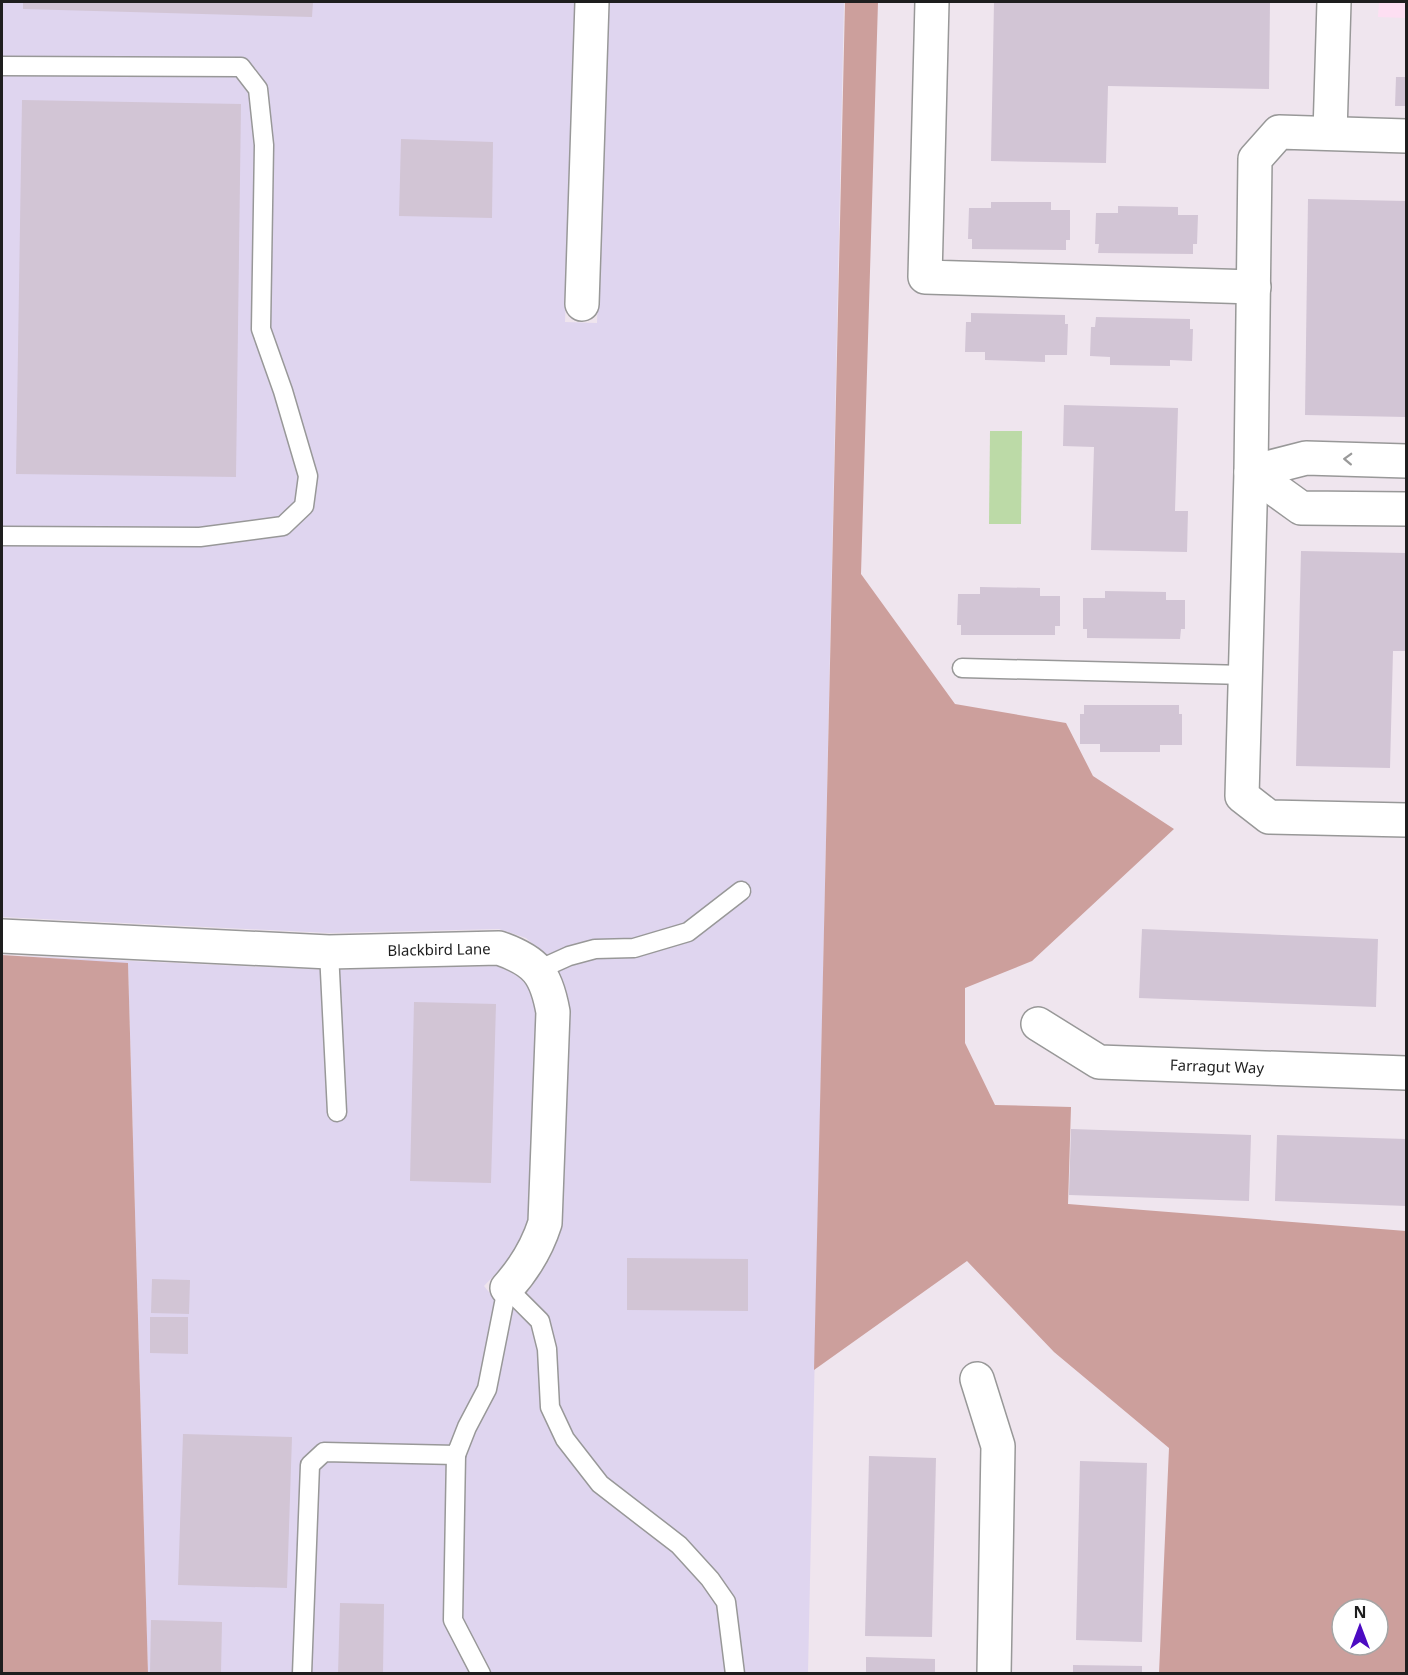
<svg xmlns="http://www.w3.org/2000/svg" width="1408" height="1675" font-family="'Noto Sans',sans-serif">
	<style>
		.commercial { fill: #dfd5ef }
		.education { fill: #fddff2 }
		.forest { fill: #cc9f9c; fill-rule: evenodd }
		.water { fill: #bcdaa7 }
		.building { fill: #d2c5d5 }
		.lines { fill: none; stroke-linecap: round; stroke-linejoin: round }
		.service-casing { stroke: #989898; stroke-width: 21 }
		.minor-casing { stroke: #989898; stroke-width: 36 }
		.service { stroke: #fff; stroke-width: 18 }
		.minor { stroke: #fff; stroke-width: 33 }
		.oneway { stroke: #9a9a9a }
		.labels { text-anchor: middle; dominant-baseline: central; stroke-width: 4.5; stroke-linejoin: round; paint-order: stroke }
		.street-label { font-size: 15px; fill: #1e1e1e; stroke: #fff }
	</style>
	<rect width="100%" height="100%" fill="#efe5ee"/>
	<!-- commercial -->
	<path class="commercial" d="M2 2H576L565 322 597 323 608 2H844L808 1673H148L128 964 23 956 329 970 497 966 513 973 526 983 534 997 537 1014 529 1219 522 1238 505 1264 484 1286 506 1313 530 1289 549 1260 561 1224 568 1008 562 980 551 960 526 938 499 929 329 933 2 917Z"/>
	<!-- education -->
	<path class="education" d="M1379 2H1406V18L1378 17Z"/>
	<!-- forest -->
	<g class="forest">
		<path d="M845 2H878L861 574 955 704 1066 723 1093 776 1174 829 1032 961 965 988V1043L995 1105 1071 1107 1068 1204 1406 1231V1673H1159L1169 1448 1054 1352 967 1261 814 1370ZM1342 1609H1378V1645H1342Z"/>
		<path d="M2 955 128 963 148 1673H2Z"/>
	</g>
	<!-- water -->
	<path class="water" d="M990 431H1022L1021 524H989Z"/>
	<!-- building -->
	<g class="building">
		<path d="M23 2H313L312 17 23 9Z"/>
		<path d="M994 2H1270L1269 89 1108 86 1106 163 991 161Z"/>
		<path d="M1396 77H1406V106H1395Z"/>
		<path d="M22 100 241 104 236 477 16 474Z"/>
		<path d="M401 139 493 142 492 218 399 216Z"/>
		<path d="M1308 199 1406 201V417L1305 415Z"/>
		<path d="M991 202H1051V210H1070V240H1066V250L972 249V239H968L969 208H991Z"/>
		<path d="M1118 206 1178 207V215H1198L1197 244H1193V254L1098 253 1099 244H1095L1096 213H1118Z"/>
		<path d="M971 313 1065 315V324H1068L1067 355H1045V362L985 360V352H965L966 322H971Z"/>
		<path d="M1096 317 1190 319V329H1193L1192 361 1170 360V366L1110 365V357L1090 356 1091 327H1095Z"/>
		<path d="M1064 405 1178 408 1175 511H1188L1187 552 1091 550 1094 447 1063 446Z"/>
		<path d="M1301 551 1406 553V651H1393L1390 768 1296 766Z"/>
		<path d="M980 587 1040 588V596H1060V626H1055V635H961V625H957L958 594H980Z"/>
		<path d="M1105 591 1166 592V600H1185V629H1181L1180 639 1087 638V629H1083V598H1105Z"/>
		<path d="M1084 705H1179V714H1182V745H1160V752H1100V744H1080V714H1084Z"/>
		<path d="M1142 929 1378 939 1376 1007 1139 998Z"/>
		<path d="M414 1002 496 1004 491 1183 410 1181Z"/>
		<path d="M1071 1129 1251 1135 1249 1201 1069 1195Z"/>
		<path d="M1277 1135 1406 1139V1206L1275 1201Z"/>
		<path d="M627 1258 748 1259V1311L627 1310Z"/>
		<path d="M152 1279 190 1280 189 1314 151 1313Z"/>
		<path d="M150 1317H188V1354L150 1353Z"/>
		<path d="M183 1434 292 1437 287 1588 178 1585Z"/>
		<path d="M869 1456 936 1458 932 1637 865 1636Z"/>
		<path d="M1080 1461 1147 1463 1142 1642 1076 1640Z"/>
		<path d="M340 1603 384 1604 383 1674H338Z"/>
		<path d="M151 1620 222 1622 221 1674H150Z"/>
		<path d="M866 1657 935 1659V1674H866Z"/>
		<path d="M1073 1665 1142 1666V1674H1073Z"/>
	</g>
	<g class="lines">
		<!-- service casing -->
		<g class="service-casing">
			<g id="service">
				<path d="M2 66 241 67 258 89 264 145 261 329 283 391 308 476 304 506 283 526 200 537 2 536"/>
				<path d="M962 668 1245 675"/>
				<path d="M329 952 337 1112"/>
				<path d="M538 970 569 956 595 949 634 948 688 932 741 891"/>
				<path d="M507 1288 540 1321 547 1349 550 1407 565 1439 600 1484 679 1545 710 1579 726 1602 735 1674"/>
				<path d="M456 1455 453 1620 481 1674"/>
				<path d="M302 1674 310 1465 324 1452 456 1455 467 1427 487 1389 507 1288"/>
			</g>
		</g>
		<!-- minor casing -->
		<g class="minor-casing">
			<g id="minor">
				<path d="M932 2 925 277 1254 287"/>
				<path d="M1330 133 1334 2"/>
				<path d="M1406 136 1279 132 1255 159 1251 472 1242 796 1269 817 1406 820"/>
				<path d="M582 304 592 2"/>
				<path d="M1406 461 1306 458 1251 472 1301 508 1406 509"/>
				<path d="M2 936 329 952 499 948C536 961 546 973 553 1012L545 1223C537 1248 525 1268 507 1288"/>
				<path d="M1038 1024 1099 1062 1406 1073"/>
				<path d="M977 1379 998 1446 994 1674"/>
			</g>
		</g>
		<!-- service -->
		<use href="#service" class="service"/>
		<!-- minor -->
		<use href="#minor" class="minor"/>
	</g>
	<!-- one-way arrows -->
	<defs><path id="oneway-chevron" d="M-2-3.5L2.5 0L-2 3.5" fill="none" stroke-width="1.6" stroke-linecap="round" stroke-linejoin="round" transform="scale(1.5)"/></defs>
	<use class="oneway" href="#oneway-chevron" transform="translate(1348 459) rotate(-178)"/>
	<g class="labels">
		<!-- street labels -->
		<g class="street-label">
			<text transform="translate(439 949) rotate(-1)">Blackbird Lane</text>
			<text transform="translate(1217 1066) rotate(2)">Farragut Way</text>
		</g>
	</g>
	<!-- border -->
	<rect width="1408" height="1675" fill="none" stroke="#1e1e1e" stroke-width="6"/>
	<!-- north arrow -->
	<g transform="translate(1360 1627)"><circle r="28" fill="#ffffff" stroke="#a5a5a5" stroke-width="1.5"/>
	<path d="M0-4.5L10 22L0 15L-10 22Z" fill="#4c0bc2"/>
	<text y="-9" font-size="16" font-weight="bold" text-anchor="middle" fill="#1e1e1e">N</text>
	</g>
</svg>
